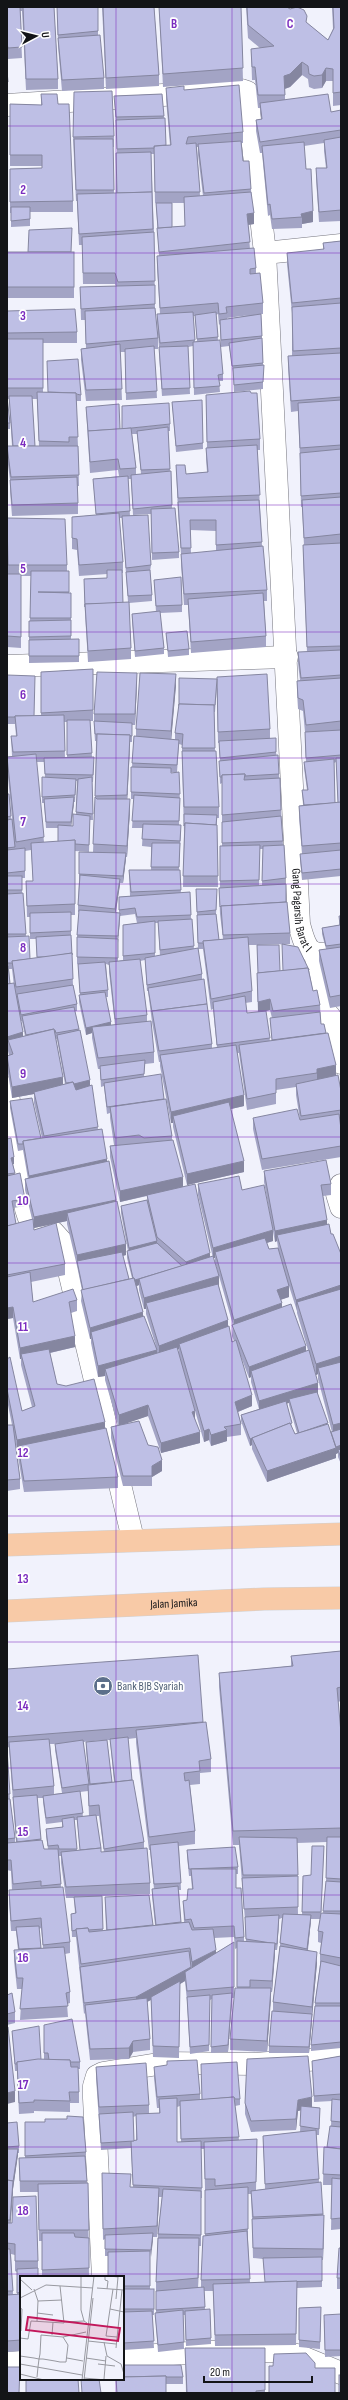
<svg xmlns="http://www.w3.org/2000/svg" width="348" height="2400" font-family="'Sofia Sans Condensed',sans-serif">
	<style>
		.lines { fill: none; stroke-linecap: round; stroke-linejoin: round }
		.minor-casing { stroke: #76767f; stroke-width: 23 }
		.primary-casing { stroke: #d0d0d1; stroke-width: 23 }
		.minor { stroke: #fff; stroke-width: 22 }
		.primary { stroke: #f8caa7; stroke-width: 22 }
		.wall { fill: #a3a4c5; fill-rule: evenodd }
		.shaded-wall { fill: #8586a0 }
		.building { fill: #bebfe5; stroke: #8586a0 }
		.grid { fill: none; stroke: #7b2cbf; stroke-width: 1; stroke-opacity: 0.55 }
		.labels { text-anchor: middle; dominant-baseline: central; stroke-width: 3.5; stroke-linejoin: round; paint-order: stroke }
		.street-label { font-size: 12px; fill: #131417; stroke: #fff }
		.service-label { font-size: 12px; fill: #4e5e75; stroke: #fff; text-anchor: start }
		.inset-road { fill: none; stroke: #9899a0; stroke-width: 1 }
		.view { fill: #c2185b; fill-opacity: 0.15; stroke: #c2185b; stroke-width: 2 }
		.inset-edge { fill: none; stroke: #131417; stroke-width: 2 }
		.grid-label { font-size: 13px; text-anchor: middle; font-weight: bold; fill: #7b2cbf; stroke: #fff; stroke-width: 3.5; stroke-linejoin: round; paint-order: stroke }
	</style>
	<rect width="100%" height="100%" fill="#f1f2fc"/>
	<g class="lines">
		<!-- minor casing -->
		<g class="minor-casing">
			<g id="minor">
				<path id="s1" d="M7 105 241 90 247 92 265 253 299 924C307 954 310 957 341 952"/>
				<path d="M265 253 341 245"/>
				<path d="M7 666 287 657"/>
				<path d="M316 954 318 1000 320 1006 330 1017 341 1063"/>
				<path d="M7 1088 26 1209C34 1235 31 1226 53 1232L62 1242 133 1539"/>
				<path d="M341 1185 337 1194 341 1207"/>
				<path d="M103 2277 94 2098V2086L97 2076 103 2073 164 2063 254 2064 321 2059 341 2055"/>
				<path d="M123 2357 206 2352 276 2351 297 2355 341 2373"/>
				<path d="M7 2363 21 2362"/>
			</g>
		</g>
		<!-- primary casing -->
		<g class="primary-casing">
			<g id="primary">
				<path d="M7 1545 341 1534"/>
				<path id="s2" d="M7 1611 264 1599 341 1598"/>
			</g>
		</g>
		<!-- minor -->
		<use href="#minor" class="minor"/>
		<!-- primary -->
		<use href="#primary" class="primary"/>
	</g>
	<!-- wall -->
	<g class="wall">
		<path d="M7 7H54L58 79V89L26 90 22 11H20L22 58 8 59 7 55Z"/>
		<path d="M57 7H98V35L104 78V89L62 91 58 46Z"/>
		<path d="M102 7H154L159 75V86L106 89Z"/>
		<path d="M159 7H241L243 81 163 87Z"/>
		<path d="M246 7H287L328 40 333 29 332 7H341V105L333 106V81H326L322 88 314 89 309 87 308 79 302 75 290 87 285 89V100L331 112 341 110V221L319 222 316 179V168H326L324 151V143L304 146 306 169 313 222 302 224V228L272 229 270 215 268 216 262 153H260L256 131V120L261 119 260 108H258L255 80H252L251 49 260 48 248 38Z"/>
		<path d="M7 71 8 82V88H7Z"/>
		<path d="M166 88 184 90 243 132V143H241L243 161 251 189 254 224 248 225 250 249 256 268V273L263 303V314H261L263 365V389L234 392 233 372 229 346 221 347 220 324 219 325 218 314 216 315 218 340 223 374V381H219L220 392 194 395 193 346 188 347 190 394 162 396 159 354V347L157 321V314H160L157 267V256H159L156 203H155L154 154H151L154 232 155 310 158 338V349H154L157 398 126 400 125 352H120L122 400 86 401 81 360V349L86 348 85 320H81L80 287 116 286 115 284H83L82 245H79L77 201H76L73 137 114 136V147H113L114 193H116L117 153 116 124 114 96 162 94 164 118 166 145H170L166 99ZM197 147H198V155L203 196H200ZM172 203H184L185 226 172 227ZM250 315 227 319V318ZM193 316H195L197 341 195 342Z"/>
		<path d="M41 94 73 201V212H30V226L11 227V213H10V169L42 168V166H10V104L41 105Z"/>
		<path d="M341 241V876L302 880 300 860V854H302L299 817V806L303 805 302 790H307L304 768V762H306L305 739V732L303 711 298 709 297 692V681L300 680 298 663V652H307L303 556V545H304L302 507H301L300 459 298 411 291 412 288 367V356H292V313L287 264V253L323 250V243ZM336 762 338 803H335L334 763Z"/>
		<rect x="7" y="252" width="67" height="46"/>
		<path d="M7 311 77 332V343H43V392L81 395V401H76L78 446 79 486H78V514L12 516 10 491V480L7 457V446H12L9 399H7L10 423V429H7ZM32 399H37L39 446H35Z"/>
		<path d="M206 395 260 439V450H257L262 546 267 590V601H264L266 636V647L191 653 188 605H184L181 565V554L178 513 176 465 186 474 207 472 206 459V448H207ZM190 530 216 531V551L191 553Z"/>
		<path d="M202 400 203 449 176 452 172 402Z"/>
		<path d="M86 407 120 429 170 424V431H168L170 472 171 471 172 508 179 552V558L152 560 151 514 133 515 131 479H128L130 516 151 565 150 572 152 595V601L129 603 131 648V659L88 662 85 614 84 579 107 578V574L79 576 77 550 72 549V517L96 515 93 479 119 476 118 470 90 473 88 442ZM132 434H137L141 474 136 475V468ZM119 518H122L128 602 123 603 122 573H123V562Z"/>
		<path d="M7 518 67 565V571H69V593H71V639H79V662L29 663V621H30L31 576H21V648L7 647V574H8Z"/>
		<path d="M154 580 182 605V612L160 613 164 648V654L135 657 132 621V614L156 612Z"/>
		<path d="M166 633 189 649V655L168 657Z"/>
		<path d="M93 669V721H90L92 757 94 764 93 782H92L93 820H90L89 852 75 851V915H71V937L73 985 77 1004V1011H75L79 1029 98 1129 116 1202 126 1255 123 1256 129 1279 132 1278 127 1258V1251H128L121 1213V1206L147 1200V1196L120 1202 110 1157V1146L114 1145 110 1118V1113L107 1114 104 1086 101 1087 100 1069H98L92 1038V1033L86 1035 79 1002V995H80L78 964H77V937L79 912H78V905L79 880V852H93L95 800 96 741H95L94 725V714L137 683 135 725H132V742H130L127 799 130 810 127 857H126L123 883H120L116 912 119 913V897L130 896 129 870H151V847L142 846 143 828H132L134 799H131V767H132L134 736H136V729L176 685 171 740H175V733L217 686 215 712H214L215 751 219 807V818H217V826L218 887H183L184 832 182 759V745L179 744 177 772H171V773L179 772 180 805 179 825 181 832 180 848 179 870 181 893 190 892 191 919 194 949 198 948 197 921V915L196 889 217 895 216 914 219 940 223 939 220 914 219 888H232H220V846H222V783L220 784 219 761H220L219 743H218L217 688 270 729V738L276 752 279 774 283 845H284L286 902 290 933V944L257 945 280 971 309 970 313 991 320 1005 321 1024 336 1075 341 1091V1121H340L341 1129V1157L262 1170 253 1129V1118L300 1120 296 1095V1087L276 1090V1104L247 1110 239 1053H237L244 1106 231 1109 244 1172 187 1185 173 1127V1123H171L160 1066V1062H159L152 1022 148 991H147L145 960 140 961 147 1015V1021L154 1052V1063L145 1064 144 1076 164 1099 172 1136V1140L183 1187 210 1257 219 1287 232 1342 234 1341 232 1336 233 1325 215 1262V1258H213L198 1195V1184L242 1190 273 1241 267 1243 269 1249 278 1248 277 1241 275 1242 264 1182V1171L331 1184V1195L323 1196 327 1225 341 1254V1464L338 1457V1453L336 1454V1458L267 1482 252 1449V1445L250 1446 241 1421V1415L259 1409 251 1382V1377L249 1378 240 1354 252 1406 238 1412 241 1424V1435L227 1437V1441L211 1446 209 1440 204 1442 179 1355V1349L178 1350 195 1418 200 1443 161 1453 148 1416 126 1423 148 1445 162 1471 152 1477V1486H123L111 1438V1427L118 1425 105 1380V1376L98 1377 91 1343V1339H90L81 1301 82 1290 77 1266 67 1224V1221L34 1228 33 1224 34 1230 65 1264V1275L31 1282 33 1302 77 1300V1311L71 1313 75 1347 50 1353 57 1384 105 1428 118 1477V1488L24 1492 18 1457V1450L17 1451 15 1438 20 1479V1489L7 1491V1410L8 1417V1425H12L7 1400V1359L22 1411 32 1407 21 1365V1359H20L13 1318 7 1319V1129V1139L14 1164H13L15 1174 25 1199V1206L13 1208 16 1224 32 1219 25 1190V1179H28L23 1150 18 1151 10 1108V1101L41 1138H42L34 1103V1094L12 1098 7 1067V1056L9 1055 8 1051V1047L7 1048V781L8 794H9L11 819H12L15 849 7 767V757L12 756 11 736H16L15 724H7V675L34 716H41V672ZM64 722H67V758H65ZM36 762H44L45 777H42V803H44L46 828H58V842H44ZM76 781H77L76 814 73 826H71L74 802H75ZM260 849H263L262 885 259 886ZM31 850 33 881H26L27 917H30V939H36L37 958 30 959 26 936 22 893V878H25V851ZM135 914 137 923 123 925V960L118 961V939L120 916ZM155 923H158L160 956H155ZM248 945H257L258 973H257V984L258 1012 247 1013 245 1003 252 1002V991ZM198 949H203L211 1010 213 1009 217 1048H212V1044L202 980V974ZM106 964 109 965V972L115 1025H111L106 997H108V990ZM9 969H12L14 986 10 983ZM270 1010 272 1018H270L272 1040 270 1041 265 1011ZM21 1021H22L25 1036H23ZM56 1038V1039H57L65 1084H63ZM139 1285V1290L144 1309H146V1314L156 1346 143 1316 137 1286ZM289 1286 297 1311V1313L308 1350 306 1351 282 1307 280 1300 289 1297ZM310 1354 316 1375 318 1374V1379L332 1432 331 1434 317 1394ZM287 1403H289V1405L297 1433 295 1434 292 1428Z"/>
		<path d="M339 916H341V1006L330 1008 319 961V950L326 949 322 934V928L339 925Z"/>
		<path d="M341 1651V1701L338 1702 341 1733V2048L311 2051V2045L315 2008V2003L320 1965V1954L321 1943 318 1942V1931L320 1919H311L308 1950 317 1963 312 2018 309 2053H269V2046L273 2011V2002L280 1946 282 1918 279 1919 277 1950H275L272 1992H271L267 2052 230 2050V2039L234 1998H232L228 2052 211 2053 212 1999 210 2000 209 2051 190 2054 187 2001 185 1981 180 1984 179 2058 153 2057 151 2000 147 2002 150 2039V2050L133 2052 129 2059 90 2060 85 2013 84 2014 76 1937H72L71 1914 75 1913 74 1898H66L61 1863V1856H59L61 1887 70 1942V1953L65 1954 70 1992V2003L67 2004 68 2017 20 2020 22 1989H17L14 1961V1950H18L16 1931H11L9 1901V1890H12L11 1871 7 1870V1749L10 1799 15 1838V1842H16L9 1747 7 1748V1669L203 1722 211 1759V1772L200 1773V1784L190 1785 195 1831V1844L179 1846 181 1890H179L181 1922H184L183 1901 187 1900 192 1889 191 1876H189L187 1856V1850L238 1867V1874H236V1888L244 1937V1941L246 1942 245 1920 239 1845H233L219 1687V1673L291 1666V1656ZM136 1738V1743L149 1850H150L154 1889H152V1896L155 1925H153L105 1897 106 1930 103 1931 102 1896 150 1894V1883L144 1849V1842L132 1780 128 1739ZM104 1740 86 1742V1749L89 1785 83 1742ZM107 1740H110L114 1782 112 1783ZM50 1744H55V1750L62 1793 54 1794V1786ZM88 1791 89 1816 83 1817 80 1792ZM37 1798H43V1802L46 1824 62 1822V1827L46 1829V1836L48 1849H44L41 1840ZM96 1816H99L104 1852H101ZM74 1820H77L80 1850H77ZM327 1842 326 1884 323 1913 321 1915 324 1846 311 1875 303 1876 302 1915H298L297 1843ZM41 1928 43 1948H41L39 1929ZM234 1937 235 1949 237 1948V1988L234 1997V1942L216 1953 214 1938Z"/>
		<path d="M7 1995 15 2012V2023L7 2025Z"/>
		<path d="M44 2025 80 2062V2069H78L79 2092V2103H70V2112L34 2111V2113L19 2114 17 2071H15L12 2031 41 2060 44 2059Z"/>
		<path d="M341 2056V2229L331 2230 332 2185H323L324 2147H327L331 2126 332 2101 314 2102 312 2061Z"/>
		<path d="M96 2067 149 2105V2114L159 2113V2108H157L154 2078V2067L200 2094V2100L240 2099V2105L235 2106 239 2140 257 2139 256 2190 265 2189 263 2136 300 2132 301 2110 298 2111 296 2130 251 2132 245 2114V2103L312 2107 320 2108 319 2135H316L319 2182 323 2214 324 2226 323 2260H322V2287L297 2288 296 2345 215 2346 213 2291H204L205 2309 211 2338V2344L186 2346 185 2315H183L184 2349 158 2352 155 2313H156V2282L158 2234 162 2197H159L157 2237H153L150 2257V2289H154V2315H152L154 2348 123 2350V2277L108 2256H105V2239L103 2240 102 2173 130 2187H133L131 2148 101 2150 96 2078ZM180 2106 181 2142H177V2107ZM136 2116V2140L134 2141 133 2117ZM201 2149H204L205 2190V2235L201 2280V2288H198L199 2246H201V2198H202ZM248 2194H251L252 2219 253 2258 263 2259 265 2282 250 2283 248 2240Z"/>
		<path d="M45 2119 86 2152 85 2163 87 2183H88L89 2277H42V2241H39L38 2192H20L19 2158H25V2122H45Z"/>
		<path d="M7 2123 19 2146V2153H18L13 2189 10 2223 38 2261V2272L21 2277V2351L7 2352ZM11 2254 15 2255V2271L17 2272V2294H13Z"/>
		<path d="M341 2248V2289H337V2278Z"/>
		<path d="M321 2307 320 2349 299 2347V2308Z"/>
		<path d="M341 2314V2356L325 2357 324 2321Z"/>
		<path d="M185 2348H265V2393H186Z"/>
		<path d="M123 2365 183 2377V2384H166V2393H117L116 2379H123Z"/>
	</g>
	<!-- shaded-wall -->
	<g class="shaded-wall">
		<path d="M302 62V75L290 87 284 89V76Z"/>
		<path d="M326 68V81L322 88V75Z"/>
		<path d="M313 211V222L302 224V217L301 214Z"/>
		<path d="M254 213V224L247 225V214Z"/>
		<path d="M137 673V683L135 725V714Z"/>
		<path d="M176 674V685L171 742V731Z"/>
		<path d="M130 735V746L127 806V795Z"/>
		<path d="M74 797V803L71 828V822Z"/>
		<path d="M130 799V810L127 857V846Z"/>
		<path d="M126 853V859L123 883V876Z"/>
		<path d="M120 879V885L115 916V909Z"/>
		<path d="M120 913V919L118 943V936Z"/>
		<path d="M270 999V1010L258 1013V1002Z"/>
		<path d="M111 1022V1029L92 1027V1033L86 1035V1028Z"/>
		<path d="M23 1032V1043L8 1040V1047L7 1048V1037Z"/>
		<path d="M336 1065V1076L317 1080V1069Z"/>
		<path d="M63 1077V1088L34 1092V1094L12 1098V1087Z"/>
		<path d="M90 1080V1087L66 1092V1086Z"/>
		<path d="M244 1095V1106L175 1122 173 1116V1123H171V1112Z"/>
		<path d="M14 1157V1164L11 1165V1158Z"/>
		<path d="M107 1159V1170L29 1187V1176Z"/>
		<path d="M244 1161V1172L187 1185V1174Z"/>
		<path d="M183 1177V1187L120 1202V1191Z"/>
		<path d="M116 1200V1211L67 1213V1221L34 1228V1217Z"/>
		<path d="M327 1220V1231L277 1235V1241L275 1242V1231Z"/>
		<path d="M273 1230V1241L217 1257 215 1252V1258H213V1248Z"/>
		<path d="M157 1241V1248L129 1254V1248Z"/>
		<path d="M126 1244V1255L78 1266 77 1261V1266V1255Z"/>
		<path d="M210 1253V1264L186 1273V1262Z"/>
		<path d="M219 1276V1287L146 1303V1309H144V1298Z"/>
		<path d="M139 1279V1285L134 1287V1280Z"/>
		<path d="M341 1285V1295L297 1302 296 1311V1300Z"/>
		<path d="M289 1286V1297L277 1301V1290Z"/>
		<path d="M282 1303V1314L234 1331V1320Z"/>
		<path d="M13 1307V1318L7 1319V1308Z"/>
		<path d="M143 1312V1322L91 1332V1339H90V1328Z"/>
		<path d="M228 1320V1331L179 1344V1349L159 1357V1346Z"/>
		<path d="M75 1336V1347L23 1359 21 1354V1359H20V1348Z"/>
		<path d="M306 1346V1357L251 1371V1377L249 1378V1367Z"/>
		<path d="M157 1350V1361L105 1369V1376L98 1377V1366Z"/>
		<path d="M341 1356V1367L318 1368V1374L316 1375V1364Z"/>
		<path d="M318 1383V1394L290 1402 289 1399V1403L259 1412V1401Z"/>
		<path d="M252 1395V1406L235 1413V1402Z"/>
		<path d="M148 1405V1416L119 1426V1415Z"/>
		<path d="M195 1411V1422L192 1412Z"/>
		<path d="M105 1422V1433L18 1446V1450L17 1451V1440Z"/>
		<path d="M341 1423V1434L333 1436V1425Z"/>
		<path d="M209 1429V1440L204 1442V1431Z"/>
		<path d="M227 1430V1441L211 1446V1435Z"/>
		<path d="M200 1432V1443L161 1453V1443Z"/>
		<path d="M252 1438V1445L250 1446V1439Z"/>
		<path d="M341 1445V1452L338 1450V1453L336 1454V1447Z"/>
		<path d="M336 1448V1458L267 1482V1471Z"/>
		<path d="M162 1460V1471L152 1477V1466Z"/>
		<path d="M279 1915V1922L277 1950V1944Z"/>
		<path d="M311 1915V1921L307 1955V1949Z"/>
		<path d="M275 1943V1954L272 1992V1981Z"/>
		<path d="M216 1950V1961L192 1973V1962Z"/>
		<path d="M317 1952V1963L312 2018V2007Z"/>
		<path d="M191 1967V1978L185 1972V1981L180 1984 179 2058 180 1984 136 2008V1997Z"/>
		<path d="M271 1988V1999L267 2052V2041Z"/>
		<path d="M232 1993V2000L228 2052V2045Z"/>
		<path d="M312 2014V2021L309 2053V2047Z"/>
		<path d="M133 2041V2052L129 2059V2048Z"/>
		<path d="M15 2091V2102L7 2104V2093Z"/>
		<path d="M312 2097V2108L298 2111 296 2130V2119L298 2100Z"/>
		<path d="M18 2149V2155L13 2189V2182Z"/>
		<path d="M13 2181V2192L10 2231V2220Z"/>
		<path d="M159 2188V2199L157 2237V2226Z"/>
		<path d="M324 2215V2226L323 2260V2249Z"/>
		<path d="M153 2233V2240L151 2257V2250Z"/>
		<path d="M199 2238V2249L198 2289V2278Z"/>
	</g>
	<!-- building -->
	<g class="building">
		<path d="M7 7H20L22 47 8 48 7 44Z"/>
		<path d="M23 7H54L58 79H26Z"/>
		<path d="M57 7H98V31L58 35Z"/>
		<path d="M103 7H154L159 75 106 78Z"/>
		<path d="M159 7H241L243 68 163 74Z"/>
		<path d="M247 7H287L290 9 297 7 304 10 307 16 306 22 328 40 334 28 333 7H341V92L333 93V69L326 68 322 75 314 76 309 74 308 66 302 62 290 74 284 76 285 95H258L255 67H252L251 49 274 46 248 25Z"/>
		<path d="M100 35 104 78 62 80 58 38Z"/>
		<path d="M7 71 8 82H7Z"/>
		<path d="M239 85 243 132 188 137 186 144 196 143 200 192H155L154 146 171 145 166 88 184 86V90Z"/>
		<path d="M112 91 114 136 73 137 74 92Z"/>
		<path d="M41 94H57L58 104H69L73 201 10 202V169L42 168V155H10V104L42 105Z"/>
		<path d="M162 94 164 116 116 117 114 96Z"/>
		<path d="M328 94 331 112 341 110V130L260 142 256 120 262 119 260 103Z"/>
		<path d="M165 118 166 145 154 146V148L117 149 116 120Z"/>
		<path d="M341 137V210L319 212 316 168H327L324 140Z"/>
		<path d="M74 139H113L114 190H76Z"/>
		<path d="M241 141 243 161H249L251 189 204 193 198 144Z"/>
		<path d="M304 142 306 169H311L313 211 301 214 302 217 272 219 270 204 268 205 262 146Z"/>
		<path d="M151 152 152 192 117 193 116 153Z"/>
		<path d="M152 192 153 229 79 234 77 194Z"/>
		<path d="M251 192 254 213 247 214 250 242 159 252 157 228 185 226 184 197Z"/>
		<path d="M156 203H172V227L158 228Z"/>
		<path d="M11 207H30V219L11 221Z"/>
		<path d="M72 228 71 252H28L29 230Z"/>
		<path d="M154 232 155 281 118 282 115 273H83L82 237Z"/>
		<path d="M341 241V298L292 303 287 253 324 249 323 243Z"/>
		<path d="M254 248 256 268 250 269V274L260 273 263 303 226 307 227 313 219 314 218 303 160 308 157 256Z"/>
		<rect x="7" y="252" width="67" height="35"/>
		<path d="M155 285V304L81 309 80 287Z"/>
		<path d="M341 303V348L293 351 292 307Z"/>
		<path d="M155 308 158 338 86 344 85 311Z"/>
		<path d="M75 309 77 332 7 333V311Z"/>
		<path d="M193 312 195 340 160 343 157 314Z"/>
		<path d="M216 312 218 337 197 339 195 315Z"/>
		<path d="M261 314 262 336 221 340 220 320Z"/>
		<path d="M262 338 263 363 232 366 229 343Z"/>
		<rect x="7" y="339" width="36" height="49"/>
		<path d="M220 340 223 374 218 375 220 386 194 388 193 342Z"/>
		<path d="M120 344 122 389 86 390 81 349Z"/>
		<path d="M154 346 157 391 126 393 125 349Z"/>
		<path d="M188 346 190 388 162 389 159 347Z"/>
		<path d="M341 353V397L291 401 288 356Z"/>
		<path d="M78 359 81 395 76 394V393L48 392 47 361Z"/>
		<path d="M264 365 263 382 234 385 233 368Z"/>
		<path d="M250 391 251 393H257L260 439 207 442 206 395Z"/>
		<path d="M37 392 76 393 78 437H69V442L39 441Z"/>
		<path d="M9 396H32L35 446H13Z"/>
		<path d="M7 397 10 423H7Z"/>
		<path d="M202 400 203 443 176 446 172 402Z"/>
		<path d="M341 400V445L300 448 298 403Z"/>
		<path d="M169 403 170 424 122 429V406Z"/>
		<path d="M119 404 120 429 88 431 86 407Z"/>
		<path d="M168 427 170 469 141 470 137 431Z"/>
		<path d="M131 428 136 468 120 469 118 459 90 462 88 431Z"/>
		<path d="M257 445 260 495 178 498 176 465H185L186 474 208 472 206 448Z"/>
		<path d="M7 446H78L79 475 11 477Z"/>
		<path d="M341 449V493L301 496 300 453Z"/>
		<path d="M171 471 172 505 133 509 131 475Z"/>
		<path d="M128 476 130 511 96 514 93 479Z"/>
		<path d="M77 477 78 503 12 505 10 480Z"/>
		<path d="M341 497V538V534L304 538 302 500Z"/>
		<path d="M259 500 262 542 216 545V520H190L191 548H181L178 502Z"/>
		<path d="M175 508 179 552 152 553 151 509Z"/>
		<path d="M119 513 123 562 79 565 77 539 72 538V517Z"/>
		<path d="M148 515 151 565 126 568 122 516Z"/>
		<path d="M7 518 65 519 67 565H8Z"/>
		<path d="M341 543V646L307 647 303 545Z"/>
		<path d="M263 546 267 590 184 594 181 554Z"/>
		<path d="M107 570H122L123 603 85 604V607L84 579 107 578Z"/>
		<path d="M150 570 152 595 128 596 126 572Z"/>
		<path d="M31 571H69V592H38L71 593V618H30Z"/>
		<path d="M7 574H21V637L7 636Z"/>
		<path d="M181 577 182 605 156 606 154 580Z"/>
		<path d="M263 593 266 636 191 642 188 599Z"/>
		<path d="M129 602 131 648 88 651 85 604Z"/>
		<path d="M160 611 164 648 135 651 132 614Z"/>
		<path d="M71 620V636L29 637V621Z"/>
		<path d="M187 631 189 649 168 651 166 633Z"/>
		<path d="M79 639V656H29V640Z"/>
		<path d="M341 650V675L301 678 298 652Z"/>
		<path d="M93 669V710L41 713V672Z"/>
		<path d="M97 672 137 673 135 714H94Z"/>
		<path d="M140 673 176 674 171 731 136 729Z"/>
		<path d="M267 674 270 729 218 732 217 677Z"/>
		<path d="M7 675 35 676 34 716H15V717H7Z"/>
		<path d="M179 678 217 679 215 705 179 704V706Z"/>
		<path d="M341 678V721L306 725 303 700 298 698 297 681Z"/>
		<path d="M179 704 214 705 215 748H182L183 734 175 733Z"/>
		<path d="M64 715 65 751 13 752 11 736H17L15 716Z"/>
		<path d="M67 720H90L92 753 67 755Z"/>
		<path d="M94 721 132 723V736H130V735L97 734H95Z"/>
		<path d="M341 730V755L306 758 305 732Z"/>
		<path d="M97 734 130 735 127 795 95 796Z"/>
		<path d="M134 736 179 740 177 765 132 763Z"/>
		<path d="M276 738V752L220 758 219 741Z"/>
		<path d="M182 751H216L219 807H184Z"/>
		<path d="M36 754 44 837 16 842 7 757Z"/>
		<path d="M278 755 279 774 245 776V774L222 775V777H220L219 761Z"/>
		<path d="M94 757 93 775 45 774 44 758Z"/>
		<path d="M336 758H341V802L338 803Z"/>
		<path d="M334 759 335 803 304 805 302 790H308L304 762Z"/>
		<path d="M131 767 171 768V773L179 772 180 794 131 792Z"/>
		<path d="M245 774 244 780 280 778 281 810 222 815V775Z"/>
		<path d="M42 777 76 779 75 795 42 797Z"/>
		<path d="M92 777 93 814 76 812 78 779Z"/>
		<path d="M7 794H9L11 816 7 817Z"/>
		<path d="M134 795 180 798 179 821H132Z"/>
		<path d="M74 797 71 822H46L44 799Z"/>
		<path d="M95 797 97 799H130L127 846 93 844Z"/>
		<path d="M341 802V843L302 846 299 806Z"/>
		<path d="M73 814 90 816 89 845 75 844V840L58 842V825L73 826Z"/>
		<path d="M184 814 217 815 216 825 185 823 184 826Z"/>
		<path d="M281 816 283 841 222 843V822Z"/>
		<path d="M12 819 15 847 7 848V820Z"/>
		<path d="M185 823 217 825 218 876H183Z"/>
		<path d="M143 824 181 825 180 841 142 839Z"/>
		<path d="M75 840V904L27 906 26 881H33L31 843Z"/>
		<path d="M152 843H180L179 867H151Z"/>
		<path d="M260 845 259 880 220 881V846Z"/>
		<path d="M284 845 286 878 262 881 263 846Z"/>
		<path d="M25 848V871L7 873V850Z"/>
		<path d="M341 850V869L302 873 300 854Z"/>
		<path d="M79 852 126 853 123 876 79 874Z"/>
		<path d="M129 870H180L181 890 131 892Z"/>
		<path d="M80 875 120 879 115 909 78 905Z"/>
		<rect x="7" y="876" width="15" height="14"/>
		<path d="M286 884V902L221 906 220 907 219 888Z"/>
		<path d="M196 889H217L216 910 197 912Z"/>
		<path d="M190 892 191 915 137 917 135 908 119 910V897Z"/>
		<path d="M23 893 26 934H7V894Z"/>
		<path d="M287 902 290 933 223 935 221 906Z"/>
		<path d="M79 910 120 913 118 936 77 935Z"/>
		<path d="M71 912V931L30 933V913Z"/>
		<path d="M216 914 219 940 203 941 204 943H198L197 915Z"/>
		<path d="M339 916H341V944L326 946 322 928 340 925Z"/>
		<path d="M192 919 194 946 160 950 158 921Z"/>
		<path d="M155 921V953L123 956V925Z"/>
		<path d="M71 935 72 955V953L48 957H37L36 937Z"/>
		<path d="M29 936 30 959 12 961 13 963H7V937Z"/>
		<path d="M77 937 118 939V958L77 957Z"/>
		<path d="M248 937 252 991 211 999 203 941Z"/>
		<path d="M282 944 298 947 309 970 308 968 283 971Z"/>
		<path d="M257 945H279L280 971 258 973Z"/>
		<path d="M341 947V995L330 997 319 950Z"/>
		<path d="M198 948 202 974 147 985 145 958Z"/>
		<path d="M72 953 73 979 16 987 12 961Z"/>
		<path d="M140 959 147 1015 115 1019 109 962Z"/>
		<path d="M105 962 108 990 80 993 78 964Z"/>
		<path d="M7 966H8L10 983 7 984Z"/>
		<path d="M308 968 313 991 317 990 320 1005 273 1011 270 999 258 1002 257 973Z"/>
		<path d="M204 979 207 1004 152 1011V1012L148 988Z"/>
		<path d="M14 983 23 1032 7 1037V984Z"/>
		<path d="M73 985 77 1004 21 1015 17 994Z"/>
		<path d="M105 992 111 1022 86 1028 79 995Z"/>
		<path d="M245 996 247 1013 266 1011 270 1038 217 1045 213 1002Z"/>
		<path d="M207 1004 212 1044 159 1051 152 1011Z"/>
		<path d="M74 1007 79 1029 56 1033 55 1030 54 1031V1029L26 1035 22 1016Z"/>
		<path d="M320 1012 321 1024H324L326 1033 272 1040 270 1018Z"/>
		<path d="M151 1021 154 1052 98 1058 92 1027Z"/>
		<path d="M54 1029 63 1077 12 1087 7 1056 13 1054 8 1040Z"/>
		<path d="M80 1030 90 1080 74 1084 73 1082 66 1083 57 1035Z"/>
		<path d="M328 1033 336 1065 317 1069V1073L276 1079V1093L247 1099 239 1045Z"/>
		<path d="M236 1045 244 1095 171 1112 160 1055Z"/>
		<path d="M145 1060 144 1074 101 1080 100 1066Z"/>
		<path d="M161 1074 164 1099 107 1107 104 1083Z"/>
		<path d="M338 1075 341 1091V1110L301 1116 296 1084Z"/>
		<path d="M73 1082 76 1090 92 1085 98 1127 44 1136 34 1092Z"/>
		<path d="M32 1098 41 1138 23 1141V1144H18L10 1101Z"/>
		<path d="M166 1099 172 1136 144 1138 139 1135 115 1138 110 1107Z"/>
		<path d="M229 1102 244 1161 187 1174 173 1116Z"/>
		<path d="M297 1109 300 1120 339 1114 341 1129V1146L262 1159 253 1118Z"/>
		<path d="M102 1129 107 1159 29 1176 23 1141Z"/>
		<path d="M11 1138 14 1157 11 1158 15 1173 7 1174V1139Z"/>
		<path d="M173 1140 183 1177 120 1191 110 1146Z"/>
		<path d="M326 1160 331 1184 321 1185 327 1220 275 1231 264 1171Z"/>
		<path d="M109 1161 116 1200 34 1217 25 1179Z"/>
		<path d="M20 1173 25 1199 12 1201 16 1224 7 1226V1176Z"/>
		<path d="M239 1176 242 1190 264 1185 273 1230 213 1248 198 1184Z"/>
		<path d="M195 1184 210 1253 186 1262 157 1237 147 1195Z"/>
		<path d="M147 1200 157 1241 129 1248 121 1206Z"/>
		<path d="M117 1201 126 1244 77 1255 67 1213Z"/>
		<path d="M33 1219 34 1230 56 1223 65 1264 7 1275V1226Z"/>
		<path d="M329 1224 331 1234H333L341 1254V1285L296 1300 277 1235Z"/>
		<path d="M265 1238 269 1249 278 1248 289 1286 277 1290 282 1303 234 1320 215 1252Z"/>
		<path d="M157 1243 182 1266 135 1280 134 1278H133L127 1251Z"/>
		<path d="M122 1252 129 1279 83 1290 77 1261Z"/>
		<path d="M213 1256 219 1276 144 1298 139 1279Z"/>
		<path d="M30 1272 33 1302 73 1289 77 1300 69 1302 75 1336 20 1348 13 1307 7 1308V1277Z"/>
		<path d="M134 1278 143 1312 90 1328 81 1290Z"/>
		<path d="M218 1284 228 1320 159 1346 146 1303Z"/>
		<path d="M341 1289V1356L316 1364 297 1302Z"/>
		<path d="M291 1304 306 1346 249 1367 232 1325Z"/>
		<path d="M144 1316 157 1350 98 1366 91 1332Z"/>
		<path d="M229 1326 232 1342 236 1340 252 1395 235 1402 241 1424 224 1427 227 1430 211 1435 209 1429 204 1431 179 1344Z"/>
		<path d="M177 1347 195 1411 192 1412 200 1432 161 1443 148 1405 119 1415 105 1369Z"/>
		<path d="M49 1349 57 1384 66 1386 94 1379 105 1422 17 1440 7 1389V1359L10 1357 22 1411 35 1406 21 1354Z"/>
		<path d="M309 1350 318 1383 259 1401 251 1371Z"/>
		<path d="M341 1362V1423L333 1425 318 1368Z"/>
		<path d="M317 1392 328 1423 299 1433 289 1399Z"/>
		<path d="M286 1401 292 1423 290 1424V1423L250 1439 241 1415Z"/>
		<path d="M139 1421 148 1445 158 1447 162 1460 152 1466V1476H123L111 1427Z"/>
		<path d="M290 1423 295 1434 328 1424 336 1448 267 1471 252 1438Z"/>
		<path d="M7 1425H13L20 1479 7 1480Z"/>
		<path d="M106 1428 118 1477 24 1481 18 1446Z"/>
		<path d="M341 1429V1445L336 1447 331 1432Z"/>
		<path d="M341 1449V1458L338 1450Z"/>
		<path d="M341 1651V1687L337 1688 341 1733V1828L233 1831 219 1673 293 1666 291 1656Z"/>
		<path d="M198 1655 203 1722 7 1737V1669Z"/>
		<path d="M206 1722 211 1759 199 1761 200 1771 184 1773 185 1781 189 1780 195 1831 149 1837 136 1730Z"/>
		<path d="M128 1737 132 1780 115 1782 110 1739Z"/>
		<path d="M49 1739 54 1786 13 1790 9 1742Z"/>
		<path d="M83 1740 89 1784 62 1788 55 1744Z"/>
		<path d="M107 1740 112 1782 90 1784 86 1742Z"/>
		<path d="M7 1749 10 1794H7Z"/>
		<path d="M133 1780 144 1842 104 1849 99 1805 89 1806 88 1785Z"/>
		<path d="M80 1791 83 1813 46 1818 43 1796Z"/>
		<path d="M37 1795 41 1839 17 1842 13 1797Z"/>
		<path d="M7 1799H10L15 1838 7 1839Z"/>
		<path d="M96 1815 101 1848 80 1850 77 1817Z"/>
		<path d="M74 1817 77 1849H59L58 1845 48 1846 46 1829 63 1827 62 1819Z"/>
		<path d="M239 1837 297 1838 298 1875H243Z"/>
		<path d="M327 1837H341V1879L326 1878Z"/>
		<path d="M42 1840 44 1849H58L61 1884 41 1886V1881L13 1884 11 1860H7V1843Z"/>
		<path d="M178 1842 181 1883 154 1884 150 1845Z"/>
		<path d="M312 1846H324L321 1912H302L303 1876 311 1875Z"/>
		<path d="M235 1847 238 1867 189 1869 187 1850Z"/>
		<path d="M101 1848V1852L147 1848 150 1883 66 1887 61 1852Z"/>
		<path d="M191 1869H236V1888H241L244 1937 235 1938 234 1926 194 1928 191 1919 185 1920 183 1901 187 1900 188 1889H193Z"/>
		<path d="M298 1876V1907L244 1909 242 1878Z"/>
		<path d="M326 1881 341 1882V1911H323Z"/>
		<path d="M178 1886 181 1922 156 1925 152 1889Z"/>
		<path d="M63 1887 70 1942 43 1945 41 1918 11 1921 9 1890Z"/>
		<path d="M149 1895 153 1925 107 1930 105 1897Z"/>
		<path d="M102 1896 103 1929 88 1930V1928L76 1929V1930L72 1931 71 1914 76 1913 74 1897Z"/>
		<path d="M321 1913 341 1914V1958L320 1954 323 1932 318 1931Z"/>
		<path d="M283 1914 311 1915 307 1949 280 1943Z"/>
		<path d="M279 1915 277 1944 246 1939 245 1917Z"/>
		<path d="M189 1922 192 1930 213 1929 216 1950 192 1962 190 1948 81 1964 76 1929 88 1928 89 1932Z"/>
		<path d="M39 1926 41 1948 19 1949 16 1927Z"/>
		<path d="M237 1941 275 1943 272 1981 250 1980V1987H237Z"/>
		<path d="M234 1942V1987L187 1991 185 1972Z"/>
		<path d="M280 1946 317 1952 312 2007 273 2002Z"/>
		<path d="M64 1947 70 1992 66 1993 68 2006 20 2009 23 1978H17L14 1950Z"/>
		<path d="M189 1951 191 1967 136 1997 84 2003 80 1967Z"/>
		<path d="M321 1961 341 1966V2003H315Z"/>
		<path d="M180 1981 179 2047 153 2046 151 1997Z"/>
		<path d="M235 1988H271L267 2041 230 2039Z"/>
		<path d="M12 1993 15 2012 7 2014V1995Z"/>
		<path d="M232 1993 228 2045 211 2047 212 1995Z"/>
		<path d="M210 1995 209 2045 190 2047 187 1997Z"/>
		<path d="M147 1998 150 2039 133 2041 129 2048 90 2049 85 2005Z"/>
		<path d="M315 2006H341V2042L311 2045Z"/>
		<path d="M272 2011 312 2014 309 2047 269 2046Z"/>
		<path d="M72 2019 80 2062H70V2060H49L48 2053H44V2025Z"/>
		<path d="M39 2026 41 2060 17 2062V2064H15L12 2031Z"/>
		<path d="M7 2027H8L15 2091 7 2093Z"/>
		<path d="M308 2056 312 2097 298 2100 296 2119 251 2121 245 2103 247 2059Z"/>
		<path d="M341 2056V2094L314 2096 312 2061Z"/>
		<path d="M38 2059 70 2060 71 2067H78L79 2092H69L70 2101 34 2100V2102L19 2103 17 2062Z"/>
		<path d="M197 2060 200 2094 157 2097 154 2067 167 2065V2061Z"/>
		<path d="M237 2062 240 2099H235L234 2097 202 2100 201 2064Z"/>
		<path d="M146 2063 149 2105 99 2107 96 2067Z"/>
		<path d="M234 2097 239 2137 181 2139 180 2101Z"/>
		<path d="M177 2098V2142L201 2141 202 2188 133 2185 131 2141 137 2140 136 2114 160 2113 159 2099Z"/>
		<path d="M332 2099 341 2100V2122L331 2121Z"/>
		<path d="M301 2106 320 2108 319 2129 300 2126Z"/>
		<path d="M133 2112 134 2141 101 2143 99 2114Z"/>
		<path d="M67 2116 83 2117 86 2152 25 2156V2122H45V2119H67Z"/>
		<path d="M17 2122 19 2146 7 2147V2123Z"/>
		<path d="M330 2126 341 2127V2149L327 2147Z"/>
		<path d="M316 2130 319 2179 265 2184 263 2136Z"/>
		<path d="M257 2139 256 2182 215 2186V2179H205L204 2142Z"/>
		<path d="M324 2147 341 2149V2175L323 2174Z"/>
		<path d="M7 2149H18L13 2182V2181L7 2180Z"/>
		<path d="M85 2156 87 2181H20L19 2158Z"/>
		<path d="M102 2173 131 2174 130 2187 159 2188 157 2226 103 2229Z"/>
		<path d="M332 2178 341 2179V2218L331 2219Z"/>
		<path d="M7 2180 13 2181 10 2220H7Z"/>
		<path d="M321 2182 323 2214 253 2217 251 2191Z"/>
		<path d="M88 2183 89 2230H39L38 2184Z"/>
		<path d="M248 2187V2229L205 2234V2190Z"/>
		<path d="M163 2189 201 2191V2235L158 2234Z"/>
		<path d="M36 2196 38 2261H15V2244L7 2243V2223H12L13 2197Z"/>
		<path d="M324 2215 323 2249 253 2248 252 2219Z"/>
		<path d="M247 2231 250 2279 201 2280 203 2236Z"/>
		<path d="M42 2233H74L75 2237 89 2238V2268L42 2270Z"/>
		<path d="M153 2233 151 2250 105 2249V2235Z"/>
		<path d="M158 2238H199L198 2278 156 2282Z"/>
		<path d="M339 2248H341V2278H337Z"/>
		<path d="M7 2249H10L13 2291H7Z"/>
		<path d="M150 2251V2286H123V2277H108V2252Z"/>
		<path d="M322 2257V2281L265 2282 263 2258Z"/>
		<path d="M38 2268V2277H21V2292L17 2293V2269Z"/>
		<path d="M297 2281 296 2334 215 2335 213 2284Z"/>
		<path d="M204 2287 205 2307 156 2310V2291Z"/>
		<rect x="123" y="2289" width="31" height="20"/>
		<path d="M21 2294V2340L7 2341V2295Z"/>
		<path d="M321 2307 320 2342 299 2340V2308Z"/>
		<path d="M210 2309 211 2338 186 2340 185 2311Z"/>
		<path d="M183 2310 184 2342 158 2345 155 2313Z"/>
		<path d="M152 2311 154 2341 123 2343V2312Z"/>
		<path d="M341 2314V2350H325L324 2315Z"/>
		<path d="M185 2348H265V2390L256 2391V2393H187Z"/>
		<path d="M306 2353 315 2363V2368H335V2393H269V2366H273L274 2354Z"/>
		<path d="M123 2365H181L183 2377H166V2376L123 2377Z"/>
		<path d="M7 2367H20L19 2393H7Z"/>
		<rect x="339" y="2375" width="2" height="18"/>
		<path d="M166 2376V2393H117L116 2379H123V2377Z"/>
		<path d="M26 2379H78L79 2393H26Z"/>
		<path d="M81 2379H99L101 2393H82Z"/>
	</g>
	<!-- grid -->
	<path class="grid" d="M116 7V2277M232 7V2393M7 126H341M7 253H341M7 379H341M7 505H341M7 632H341M7 758H341M7 884H341M7 1011H341M7 1137H341M7 1263H341M7 1389H341M7 1516H341M7 1642H341M7 1768H341M7 1895H341M7 2021H341M7 2147H341M7 2274H341M116 2379V2393"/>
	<!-- icons -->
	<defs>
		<g id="bank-disc" transform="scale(1)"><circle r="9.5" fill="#5c6f8a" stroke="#fff"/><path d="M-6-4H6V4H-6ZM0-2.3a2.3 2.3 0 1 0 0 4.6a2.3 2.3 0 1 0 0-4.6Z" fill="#fff"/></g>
	</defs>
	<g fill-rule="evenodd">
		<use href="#bank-disc" x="103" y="1686"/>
	</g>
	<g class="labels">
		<!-- street labels -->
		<g class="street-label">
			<text stroke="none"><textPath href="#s1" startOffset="1061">Gang Pagarsih Barat I</textPath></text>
			<text stroke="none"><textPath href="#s2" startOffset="167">Jalan Jamika</textPath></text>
		</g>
		<!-- service labels -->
		<g class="service-label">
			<text x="117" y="1686">Bank BJB Syariah</text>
		</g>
	</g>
	<!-- overview -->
	<g transform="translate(20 2276)">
		<rect width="104" height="104" fill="#f1f2fc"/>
		<path class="inset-road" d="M61 0V34L64 45 67 47M85 0V4L88 5 87 13M90 0 98 1 96 23M0 3 12 14M77 12 104 14M14 13 18 25 17 45M93 13 86 60 97 61M0 22 26 9 73 12M18 25 42 24M0 32 2 33 1 55M90 33 104 36M17 37 33 39M44 46 64 45M32 59 33 46M43 61 66 56M0 62 8 63 11 45 44 47 40 10M68 65 96 68M84 66 87 80 101 88 104 98M96 72 102 14M0 80 14 82 19 83H23L35 85 40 86H46L48 69 43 61 21 59 20 78 19 83 18 91 17 101M47 82 63 85M66 82 86 85M0 88 62 99M78 88 95 90M0 98 24 104M64 102 86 104M84 103 86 80M62 104 74 0M64 104 73 22"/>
		<path class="view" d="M8 41 100 52 98 65 6 54Z"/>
		<rect width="104" height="104" class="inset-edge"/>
	</g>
	<g class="grid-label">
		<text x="174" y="28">B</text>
		<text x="290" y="28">C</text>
		<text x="23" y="194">2</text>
		<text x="23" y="320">3</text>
		<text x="23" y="447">4</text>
		<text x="23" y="573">5</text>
		<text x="23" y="699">6</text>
		<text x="23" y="826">7</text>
		<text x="23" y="952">8</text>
		<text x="23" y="1078">9</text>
		<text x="23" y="1205">10</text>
		<text x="23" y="1331">11</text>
		<text x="23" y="1457">12</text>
		<text x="23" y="1583">13</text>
		<text x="23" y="1710">14</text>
		<text x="23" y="1836">15</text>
		<text x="23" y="1962">16</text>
		<text x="23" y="2089">17</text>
		<text x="23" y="2215">18</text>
	</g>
	<!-- border -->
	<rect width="348" height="2400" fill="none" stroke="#131417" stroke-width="16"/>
	<!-- north arrow -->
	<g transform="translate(36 36) rotate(83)" stroke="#ffffff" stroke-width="3" paint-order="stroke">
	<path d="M0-3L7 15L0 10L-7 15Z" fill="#131417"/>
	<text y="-6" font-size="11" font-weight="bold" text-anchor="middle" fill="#131417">U</text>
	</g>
	<!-- scale -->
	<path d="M204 2376v6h108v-6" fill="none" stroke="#131417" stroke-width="2"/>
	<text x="210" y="2376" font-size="12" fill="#131417" stroke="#ffffff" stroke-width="3" paint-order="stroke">20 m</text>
</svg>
